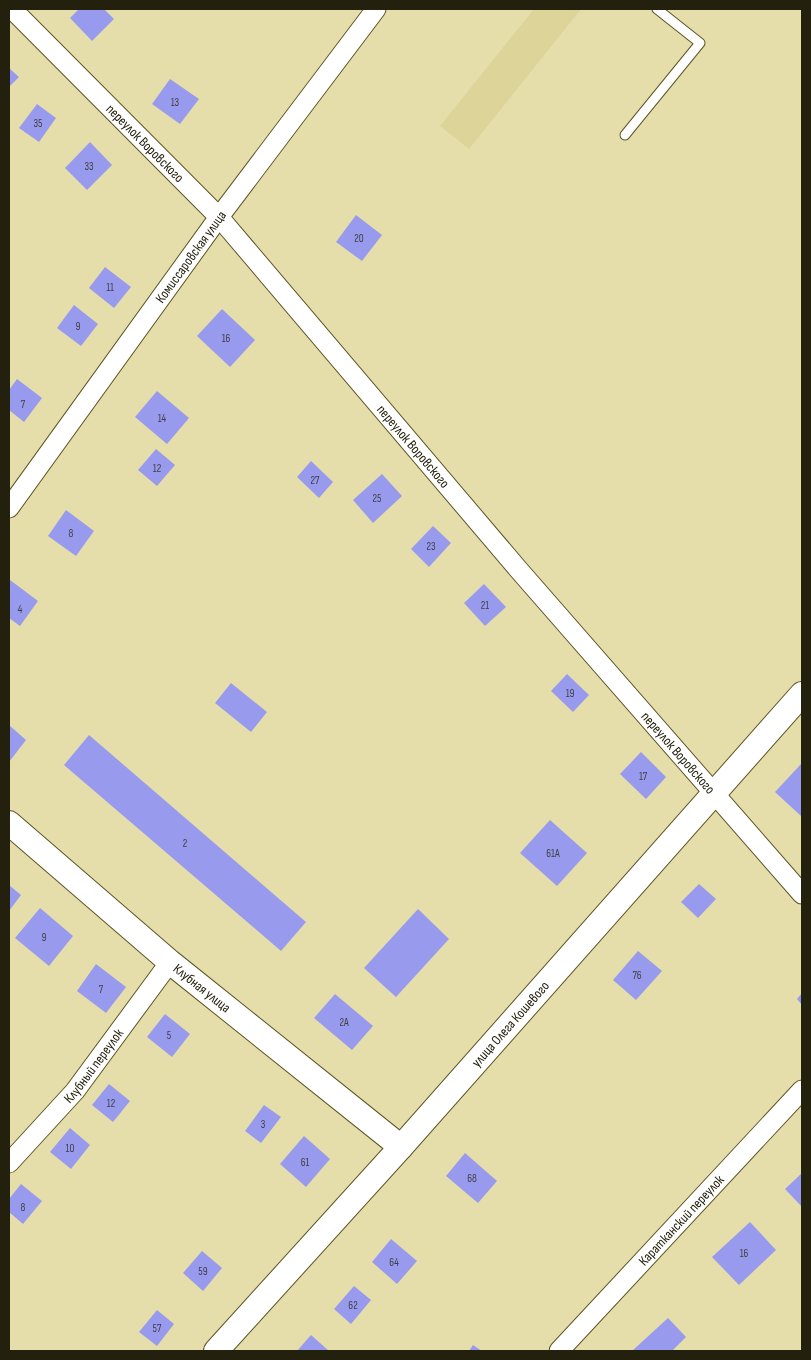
<svg xmlns="http://www.w3.org/2000/svg" width="811" height="1360" font-family="'Sofia Sans Condensed',sans-serif">
	<style>
		.built { fill: #dcd499 }
		.building { fill: #989bed }
		.lines { fill: none; stroke-linecap: round; stroke-linejoin: round }
		.service-casing { stroke: #5c5626; stroke-width: 11 }
		.minor-casing { stroke: #5c5626; stroke-width: 21 }
		.tertiary-casing { stroke: #5c5626; stroke-width: 26 }
		.service { stroke: #fff; stroke-width: 9 }
		.minor { stroke: #fff; stroke-width: 19 }
		.tertiary { stroke: #fff; stroke-width: 24 }
		.labels { text-anchor: middle; dominant-baseline: central; stroke-width: 4; stroke-linejoin: round; paint-order: stroke }
		.number-label { font-size: 11px; fill: #403f45 }
		.street-label { font-size: 14px; fill: #23200d; stroke: #fffef4 }
	</style>
	<rect width="100%" height="100%" fill="#e5deab"/>
	<!-- built -->
	<path class="built" d="M534 9H581L469 149 440 126Z"/>
	<!-- building -->
	<g class="building">
		<path d="M79 9H104L114 19 92 41 70 18Z"/>
		<path d="M9 68 19 77 9 87Z"/>
		<path d="M170 79 199 99 180 124 152 104Z"/>
		<path d="M37 104 56 118 39 142 19 128Z"/>
		<path d="M90 142 112 165 87 190 65 168Z"/>
		<path d="M356 215 382 235 362 261 336 242Z"/>
		<path d="M105 267 131 287 114 308 89 288Z"/>
		<path d="M74 305 98 324 81 346 57 328Z"/>
		<path d="M222 309 255 340 230 367 197 336Z"/>
		<path d="M17 379 42 398 24 422 9 410V390Z"/>
		<path d="M157 391 189 418 167 444 135 417Z"/>
		<path d="M156 449 175 465 157 486 138 470Z"/>
		<path d="M311 461 333 482 319 498 297 477Z"/>
		<path d="M382 474 402 496 373 523 353 500Z"/>
		<path d="M66 510 94 531 76 556 48 536Z"/>
		<path d="M433 526 451 543 429 567 411 549Z"/>
		<path d="M10 580 38 601 20 626 9 618Z"/>
		<path d="M484 584 506 607 485 626 464 603Z"/>
		<path d="M567 674 589 695 573 712 551 691Z"/>
		<path d="M231 683 267 712 251 732 215 703Z"/>
		<path d="M9 725 26 740 9 762Z"/>
		<path d="M89 735 306 922 281 951 64 765Z"/>
		<path d="M641 752 666 777 646 799 620 774Z"/>
		<path d="M801 764 802 814 801 816 775 792Z"/>
		<path d="M550 820 587 853 557 886 520 853Z"/>
		<path d="M699 884 716 899 698 918 681 902Z"/>
		<path d="M9 885 21 895 9 911Z"/>
		<path d="M40 908 73 936 49 966 15 938Z"/>
		<path d="M418 909 449 939 396 997 364 968Z"/>
		<path d="M638 951 662 971 636 1000 613 980Z"/>
		<path d="M96 964 126 987 106 1013 77 991Z"/>
		<path d="M802 993V1005L797 999Z"/>
		<path d="M335 994 373 1026 352 1050 314 1018Z"/>
		<path d="M165 1014 190 1034 172 1057 147 1037Z"/>
		<path d="M109 1084 130 1101 113 1122 92 1105Z"/>
		<path d="M264 1105 281 1117 261 1143 245 1131Z"/>
		<path d="M70 1128 90 1145 71 1169 50 1152Z"/>
		<path d="M304 1136 330 1159 306 1187 280 1164Z"/>
		<path d="M465 1153 497 1181 478 1203 446 1176Z"/>
		<path d="M802 1173V1207L785 1189Z"/>
		<path d="M21 1184 42 1201 23 1224 9 1212V1199Z"/>
		<path d="M750 1222 776 1250 739 1285 712 1257Z"/>
		<path d="M391 1239 417 1261 397 1284 372 1262Z"/>
		<path d="M202 1251 222 1268 203 1291 183 1273Z"/>
		<path d="M354 1286 371 1300 351 1324 334 1309Z"/>
		<path d="M157 1310 174 1324 157 1346 139 1332Z"/>
		<path d="M668 1318 686 1337 672 1351H632Z"/>
		<path d="M311 1335 329 1351H297Z"/>
		<path d="M473 1345 482 1351H469Z"/>
	</g>
	<g class="lines">
		<!-- service casing -->
		<g class="service-casing">
			<path id="service" d="M625 135 700 43 657 9"/>
		</g>
		<!-- minor casing -->
		<g class="minor-casing">
			<g id="minor">
				<path id="s1" d="M12 9 219 217 518 569 802 894"/>
				<path id="s2" d="M9 508 219 217 376 9"/>
				<path id="s3" d="M9 1163 75 1091 170 962"/>
				<path id="s4" d="M559 1351 802 1090"/>
			</g>
		</g>
		<!-- tertiary casing -->
		<g class="tertiary-casing">
			<g id="tertiary">
				<path id="s5" d="M9 823 170 962 401 1147"/>
				<path id="s6" d="M216 1351 401 1147 802 694"/>
			</g>
		</g>
		<!-- service -->
		<use href="#service" class="service"/>
		<!-- minor -->
		<use href="#minor" class="minor"/>
		<!-- tertiary -->
		<use href="#tertiary" class="tertiary"/>
	</g>
	<g class="labels">
		<!-- number labels -->
		<g class="number-label">
			<text x="175" y="102">13</text>
			<text x="38" y="123">35</text>
			<text x="89" y="166">33</text>
			<text x="359" y="238">20</text>
			<text x="110" y="287">11</text>
			<text x="78" y="326">9</text>
			<text x="226" y="338">16</text>
			<text x="23" y="404">7</text>
			<text x="162" y="418">14</text>
			<text x="157" y="468">12</text>
			<text x="315" y="480">27</text>
			<text x="377" y="498">25</text>
			<text x="71" y="533">8</text>
			<text x="431" y="546">23</text>
			<text x="485" y="605">21</text>
			<text x="20" y="609">4</text>
			<text x="570" y="693">19</text>
			<text x="643" y="776">17</text>
			<text x="185" y="843">2</text>
			<text x="553" y="853">61А</text>
			<text x="44" y="937">9</text>
			<text x="637" y="975">76</text>
			<text x="101" y="989">7</text>
			<text x="344" y="1022">2А</text>
			<text x="169" y="1035">5</text>
			<text x="111" y="1103">12</text>
			<text x="263" y="1124">3</text>
			<text x="70" y="1148">10</text>
			<text x="305" y="1162">61</text>
			<text x="472" y="1178">68</text>
			<text x="23" y="1207">8</text>
			<text x="744" y="1253">16</text>
			<text x="394" y="1262">64</text>
			<text x="203" y="1271">59</text>
			<text x="353" y="1305">62</text>
			<text x="157" y="1328">57</text>
		</g>
		<!-- street labels -->
		<g class="street-label">
			<text stroke="none"><textPath href="#s1" startOffset="189">переулок Воровского</textPath></text>
			<text stroke="none"><textPath href="#s2" startOffset="310">Комиссаровская улица</textPath></text>
			<text stroke="none"><textPath href="#s1" startOffset="594">переулок Воровского</textPath></text>
			<text stroke="none"><textPath href="#s1" startOffset="999">переулок Воровского</textPath></text>
			<text stroke="none"><textPath href="#s5" startOffset="254">Клубная улица</textPath></text>
			<text stroke="none"><textPath href="#s6" startOffset="440">улица Олега Кошевого</textPath></text>
			<text stroke="none"><textPath href="#s3" startOffset="129">Клубный переулок</textPath></text>
			<text stroke="none"><textPath href="#s4" startOffset="179">Каратканский переулок</textPath></text>
		</g>
	</g>
	<!-- border -->
	<rect width="811" height="1360" fill="none" stroke="#23200d" stroke-width="20"/>
</svg>
